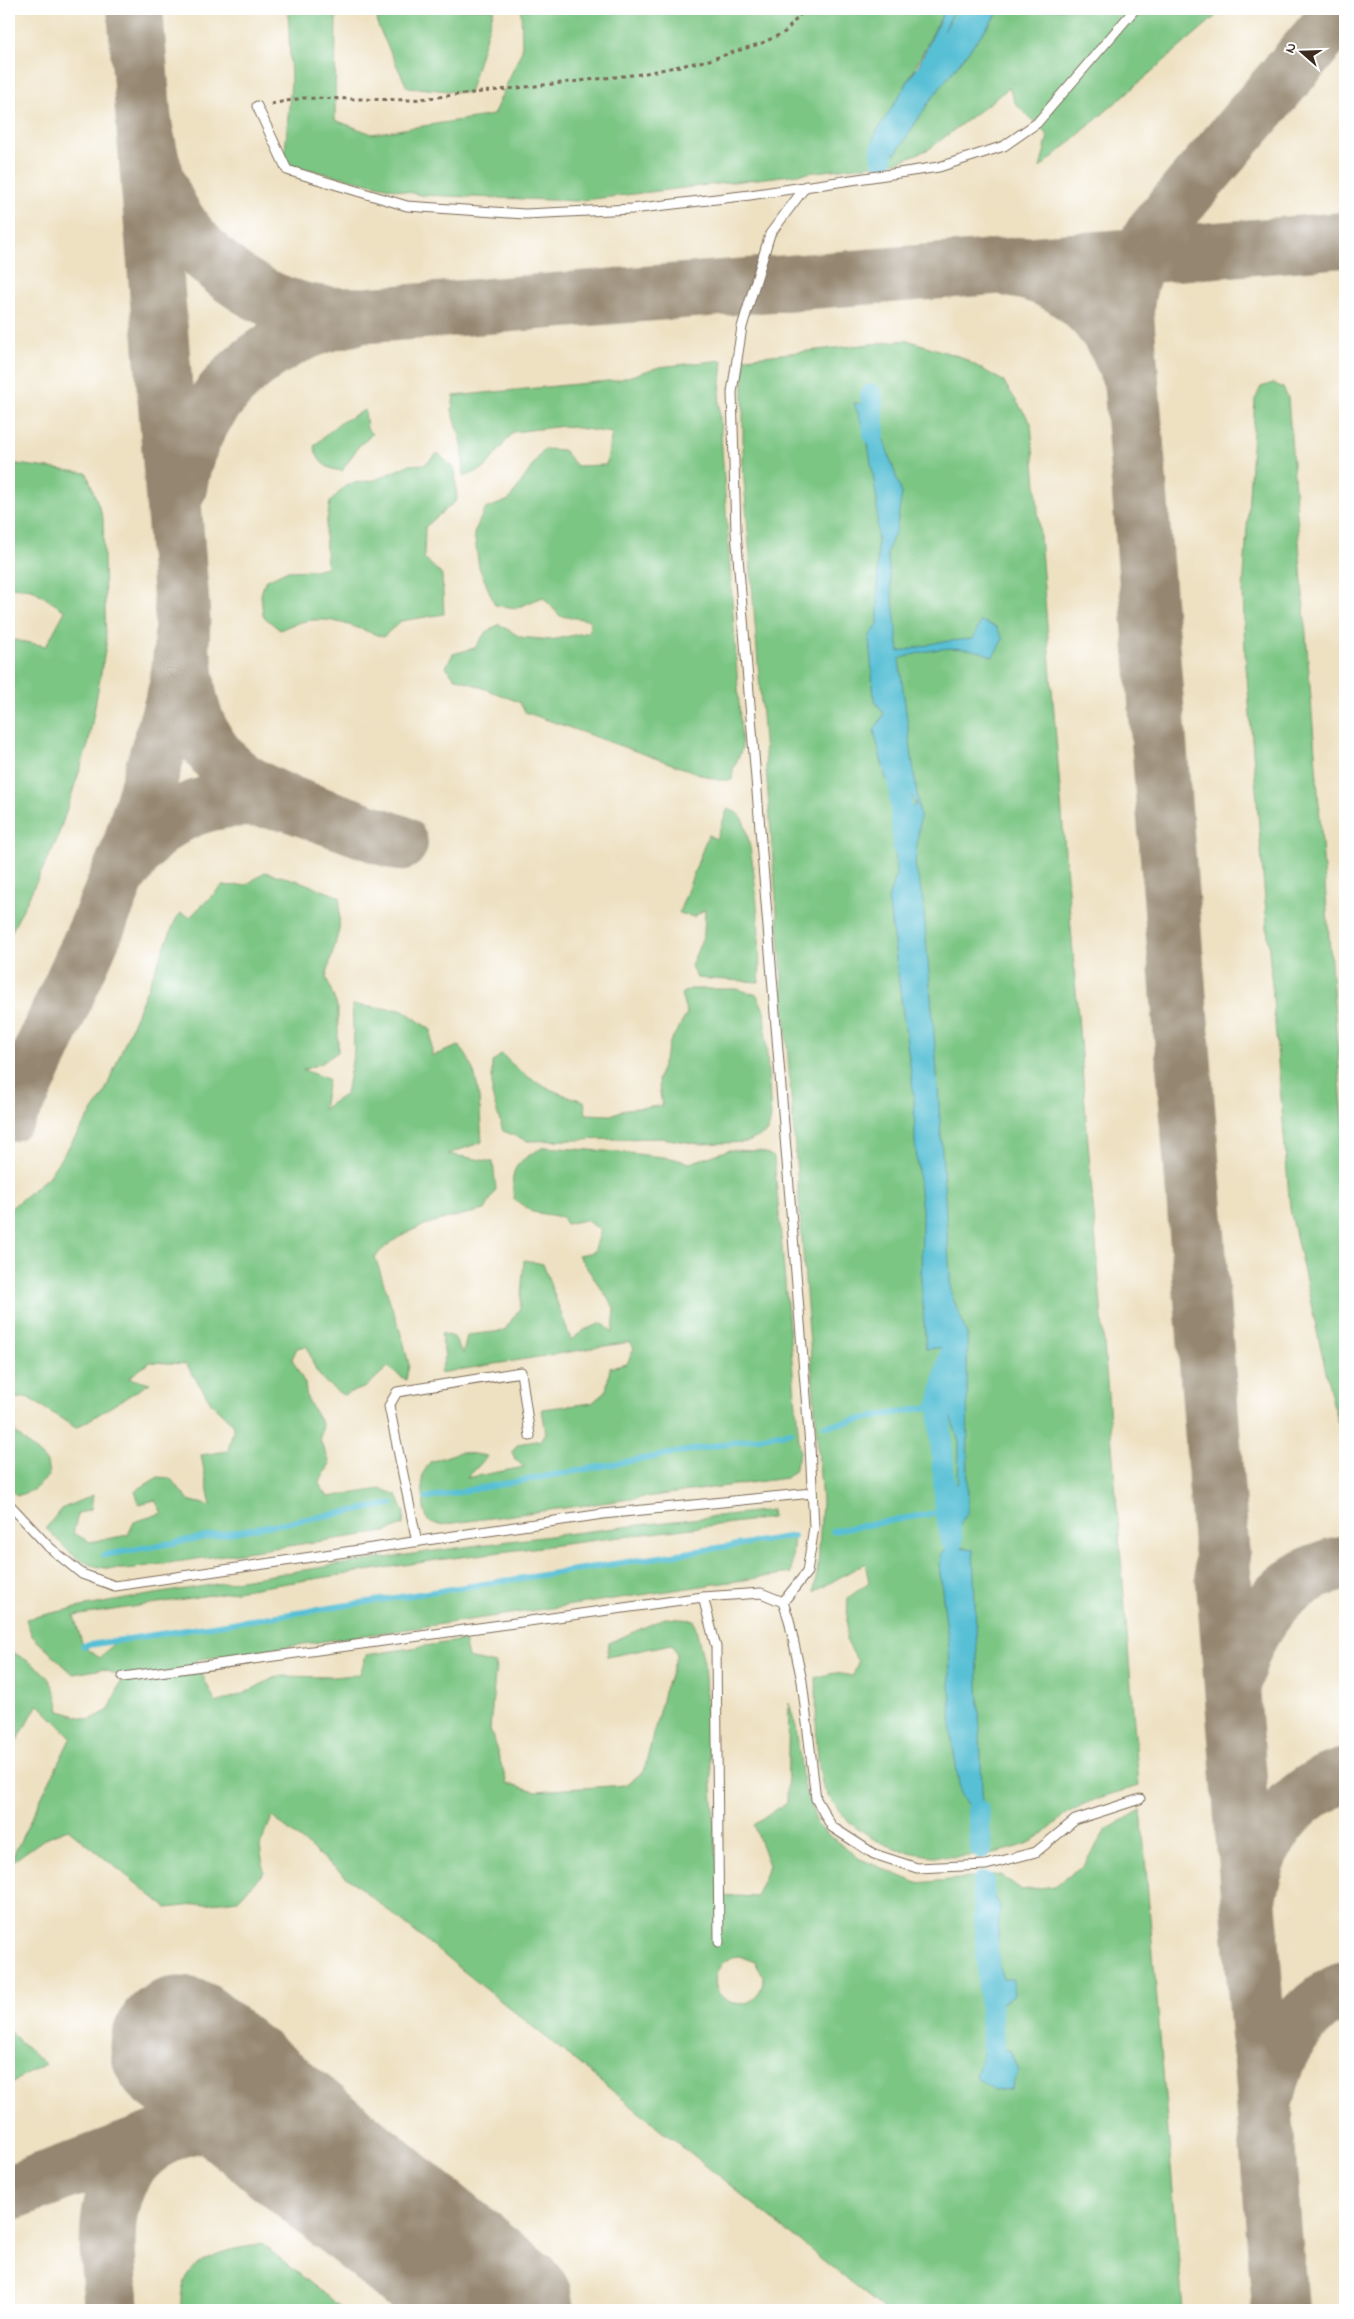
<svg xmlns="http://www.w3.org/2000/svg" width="1354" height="2319" font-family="'Indie Flower',sans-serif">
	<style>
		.green { fill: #7bc684; stroke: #5b7851; fill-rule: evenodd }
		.water { fill: #58c0d5; stroke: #4a757a }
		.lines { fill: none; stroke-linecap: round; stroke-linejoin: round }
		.stream { stroke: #58c0d5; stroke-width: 6 }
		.canal { stroke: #58c0d5; stroke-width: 22 }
		.taxiway { stroke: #948670; stroke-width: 56 }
		.runway { stroke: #948670; stroke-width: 141 }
		.lane-casing { stroke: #7a6a57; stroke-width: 11 }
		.path { stroke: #7a6a57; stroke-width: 3; stroke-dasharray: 4 4; stroke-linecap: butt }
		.lane { stroke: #fff; stroke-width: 9 }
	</style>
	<rect width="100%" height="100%" fill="#fff"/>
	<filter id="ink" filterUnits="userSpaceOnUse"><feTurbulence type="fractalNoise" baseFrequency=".02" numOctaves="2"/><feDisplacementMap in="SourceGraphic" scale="10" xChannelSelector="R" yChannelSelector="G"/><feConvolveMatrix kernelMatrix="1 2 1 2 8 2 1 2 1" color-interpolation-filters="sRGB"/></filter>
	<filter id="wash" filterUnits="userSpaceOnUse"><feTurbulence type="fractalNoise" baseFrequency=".0096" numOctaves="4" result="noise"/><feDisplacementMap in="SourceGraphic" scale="20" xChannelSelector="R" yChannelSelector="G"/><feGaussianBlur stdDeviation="1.12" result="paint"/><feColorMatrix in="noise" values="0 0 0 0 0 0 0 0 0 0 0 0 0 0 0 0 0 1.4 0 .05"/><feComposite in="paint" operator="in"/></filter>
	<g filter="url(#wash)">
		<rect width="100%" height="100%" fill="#eee1c2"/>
		<!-- green -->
		<g class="green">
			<path d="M288 9H336L335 120 372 134 493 115 522 50 521 9H945C921 57 896 104 871 152L896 153 929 102 1001 9H1224L1040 168 1048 136 1015 103 1009 88 929 149 898 162 576 201 421 195 284 164 291 82Z"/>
			<path d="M376 9H494L469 93 407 87 378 26Z"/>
			<path d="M955 9H975L935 61 938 44Z"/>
			<path d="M907 340 961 357 1003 381 1031 423 1139 1786C1115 1793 1089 1799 1068 1813 1056 1821 1046 1835 1033 1841 972 1868 872 1864 833 1802 829 1796 823 1789 822 1783 814 1750 817 1710 816 1677L835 1673 853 1676 858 1662 846 1640 848 1598 869 1582 865 1563 814 1592 818 1565 822 1502 743 466V386L745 358Z"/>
			<path d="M723 360 719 404 742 749 733 769 732 780H717L525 712 519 702 454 677 446 667 453 654 475 648 485 633 499 624 520 637 551 640 589 632 590 620 560 616 543 597 516 608 495 605 479 567 474 533 485 509 509 500 544 449 563 450 577 466 606 465 612 433 564 426 513 432 485 468 464 477 462 443 452 410 454 396 618 380 659 367Z"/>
			<path d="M1273 383 1283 388 1288 398 1345 1146V1430L1338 1423 1336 1417 1290 1209 1245 653 1243 592 1255 400 1261 387Z"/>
			<path d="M365 410 367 429 372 434 358 447 342 471C325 469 318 462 314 446L338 424Z"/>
			<path d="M438 453 455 470 457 500 425 527 424 558 442 575 444 614 401 621 383 637C342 623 321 610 280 630L263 616 261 594 265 581 286 571 314 570 327 567 325 532 330 502 347 484 375 480 408 465 425 464Z"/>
			<path d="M9 463 87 473 103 518 106 645 88 745 56 842 9 937V639L46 646 65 611 32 589 9 587Z"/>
			<path d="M728 808C732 810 738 813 741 817 755 840 762 953 759 982L697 978 691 966 704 934 705 909 694 917 679 913 708 835 716 839Z"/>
			<path d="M265 872 299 881 340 897 339 930 326 977 338 1009V1052L322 1063 303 1070 328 1079 323 1109 346 1094 354 1050 352 1005 403 1010 431 1030 432 1056 459 1046C482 1071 479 1109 482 1142L448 1154 493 1162 496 1189 485 1210C444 1219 404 1225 375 1257L403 1340 409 1365 406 1380 388 1367 366 1387 343 1395C318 1379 316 1373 307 1346L297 1348 292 1359 305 1384 307 1399 322 1424 320 1440 330 1463 319 1484 328 1497 381 1489 397 1495 404 1512 403 1525 385 1532 127 1569C83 1570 75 1558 46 1528L61 1509 93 1495 91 1509 78 1514 73 1533 90 1542 128 1535 134 1522 162 1513 155 1500 139 1504 135 1491 158 1477 170 1478 188 1500 211 1506 201 1455 228 1451 234 1425 212 1404 186 1364 150 1362 128 1378 150 1383 76 1428 27 1397 9 1400V1210L48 1177 103 1096 176 919 181 913 190 917 222 886 246 885Z"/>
			<path d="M690 989H737L757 995 764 1010 771 1117 768 1132 748 1142 699 1144 661 1138 528 1141 503 1131 492 1095V1062L502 1054C526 1080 551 1092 584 1101L586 1114 611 1115 626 1109 662 1106 658 1079 670 1042 687 1014 681 994Z"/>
			<path d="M544 1147 619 1152 671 1158 690 1163 729 1150 760 1151 774 1157 800 1452 794 1471 786 1478 439 1525 428 1521 424 1509 422 1475 430 1462 460 1452 488 1456 467 1478 524 1467 515 1459 512 1452 518 1444 541 1440 546 1433 542 1409 592 1403 606 1391 610 1368 627 1364 634 1348 630 1342 440 1373 445 1357 441 1333 454 1337 463 1354 467 1335 504 1331 520 1308 524 1260 543 1264 571 1340 584 1330 602 1323 613 1332 615 1309 578 1255 594 1252 601 1230 585 1220 566 1224 562 1217 532 1212 514 1199C509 1167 516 1162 544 1147Z"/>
			<path d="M9 1429 13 1430 47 1462 49 1476 33 1490 17 1496 9 1487Z"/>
			<path d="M772 1510V1518L437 1560 74 1616 83 1646 100 1658 116 1641 794 1536 791 1573 195 1660 216 1703 245 1693 277 1676 334 1677 360 1674 366 1655 464 1640 468 1658 496 1664 490 1729 507 1783 536 1791 626 1785 644 1771 664 1692 677 1656 672 1644 607 1657 609 1643 665 1618 694 1620 704 1662 719 1895 756 1897 769 1865 754 1825 787 1802 789 1703 796 1727 803 1784 818 1826 858 1858 917 1883 1001 1875 1022 1890 1055 1886 1083 1866 1106 1830 1141 1810 1183 2310H885L272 1817 260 1846 264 1872 238 1900 167 1908 68 1829 47 1837 9 1864 71 1737 38 1704 9 1755V1650C40 1668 54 1674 60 1711L90 1720 109 1710 123 1677 103 1669 73 1674 32 1636 26 1619C101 1601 177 1591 253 1578 426 1550 599 1529 772 1510ZM739 1956 755 1962 763 1976C763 2021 702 2005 718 1970 722 1961 730 1957 739 1956Z"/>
			<path d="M9 2031 45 2064 13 2082H9Z"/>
			<path d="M262 2244 344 2310H181C178 2256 220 2252 262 2244Z"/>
		</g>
		<!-- water -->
		<g class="water">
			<path d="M945 9H955L938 44 936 60 975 9H1001L929 102 896 153 871 152 874 136 919 64Z"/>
			<path d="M854 403 872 405 902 494 896 530 887 552 899 652 939 642 973 639 981 621 996 627 1003 639 993 657C964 642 929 649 899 659L920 817 915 864 923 901 936 1057 951 1293 967 1334 968 1513C959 1523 956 1533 959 1547L973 1549 983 1814 981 1841 971 1810 961 1796 952 1741 949 1647 939 1565 942 1553 953 1547C952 1525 940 1504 952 1484L958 1483 959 1442 948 1409 939 1405 957 1377 952 1347 926 1349 921 1283 922 1211 915 1142 914 1097 888 898 896 876 894 820H900L916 804 904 783 886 779 874 731 884 714 874 699 869 637 878 624 877 500 867 438Z"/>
			<path d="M992 1891 1000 1906 997 1948 999 1967 1003 1979H1013L1014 1996 1002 2003 991 2002 984 2005 993 2049 1010 2050 1018 2072 1011 2089 993 2091 976 2076 988 2035 980 2003 981 1969 987 1961 990 1938 984 1916V1893Z"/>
		</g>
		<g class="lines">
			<!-- stream -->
			<g class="stream">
				<path d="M825 1426 939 1405"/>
				<path d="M426 1498 791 1432"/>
				<path d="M833 1531 946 1511"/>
				<path d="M104 1555 392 1504"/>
				<path d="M83 1646 794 1536"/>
			</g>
			<!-- canal -->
			<g class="canal">
				<path d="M939 59 972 9"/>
				<path d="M882 158V147L896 126"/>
				<path d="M871 395 874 434"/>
				<path d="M897 753 904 848"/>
				<path d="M949 1318 952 1347 939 1405 946 1511 952 1541"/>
				<path d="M978 1811 981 1848"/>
				<path d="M983 1882 993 2049"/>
			</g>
			<!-- taxiway -->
			<g class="taxiway">
				<path d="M144 123C148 145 152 166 160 187 184 247 243 297 306 311 328 315 349 316 371 315L1345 240"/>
				<path d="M1012 270C1067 277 1110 319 1127 371"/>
				<path d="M179 488C192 401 267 332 353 318"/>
				<path d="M185 662C187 684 189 705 198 725 222 781 268 796 321 815 347 824 374 834 400 843"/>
				<path d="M126 866C162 808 219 791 284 803"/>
				<path d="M9 1114 26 1085 98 925 129 850 176 690C181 663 183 637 182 610L135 9"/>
				<path d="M1234 1683C1245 1626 1285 1573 1345 1563"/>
				<path d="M1250 1890C1260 1839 1292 1791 1345 1776"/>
				<path d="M1266 2097C1276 2051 1301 2009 1345 1989"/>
				<path d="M9 2193 179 2130 225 2117 254 2122 276 2131 345 2182"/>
				<path d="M112 2310C107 2244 94 2177 163 2137"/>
				<path d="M1280 2310 1126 314C1127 282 1138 256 1155 230L1329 26 1345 12"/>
			</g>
			<!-- runway -->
			<path class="runway" d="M181 2047 504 2310"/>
		</g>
	</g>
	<g filter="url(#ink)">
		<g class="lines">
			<!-- lane casing -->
			<g class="lane-casing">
				<g id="lane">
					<path d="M257 106 287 170 407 206 525 214 632 209 750 195 939 167 1004 146 1037 123 1135 9"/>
					<path d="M806 186 770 234 742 327 732 392 736 532 810 1446 814 1527 807 1572 783 1602 789 1620 802 1681 816 1799 832 1827 874 1854 917 1868 986 1865 1036 1852 1075 1820 1140 1799"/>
					<path d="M9 1504 49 1547 82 1574 115 1586 603 1514 812 1493"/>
					<path d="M417 1542 389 1406 397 1392 521 1372 530 1436"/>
					<path d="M703 1597 716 1647 719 1942"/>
					<path d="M123 1677 703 1597 761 1593 783 1602"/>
				</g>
			</g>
			<!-- path -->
			<path class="path" d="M271 104 303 98 411 100 641 74 709 60 762 43 785 32 800 15 802 9"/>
			<!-- lane -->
			<use href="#lane" class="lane"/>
		</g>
	</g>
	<!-- margin -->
	<rect width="1354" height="2319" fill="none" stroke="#fff" stroke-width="30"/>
	<!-- north arrow -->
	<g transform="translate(1302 52) rotate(290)" stroke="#ffffff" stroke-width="4" paint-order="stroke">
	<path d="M0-4L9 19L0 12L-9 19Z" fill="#3b2a1e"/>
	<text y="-8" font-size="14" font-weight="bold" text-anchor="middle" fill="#3b2a1e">N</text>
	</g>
</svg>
